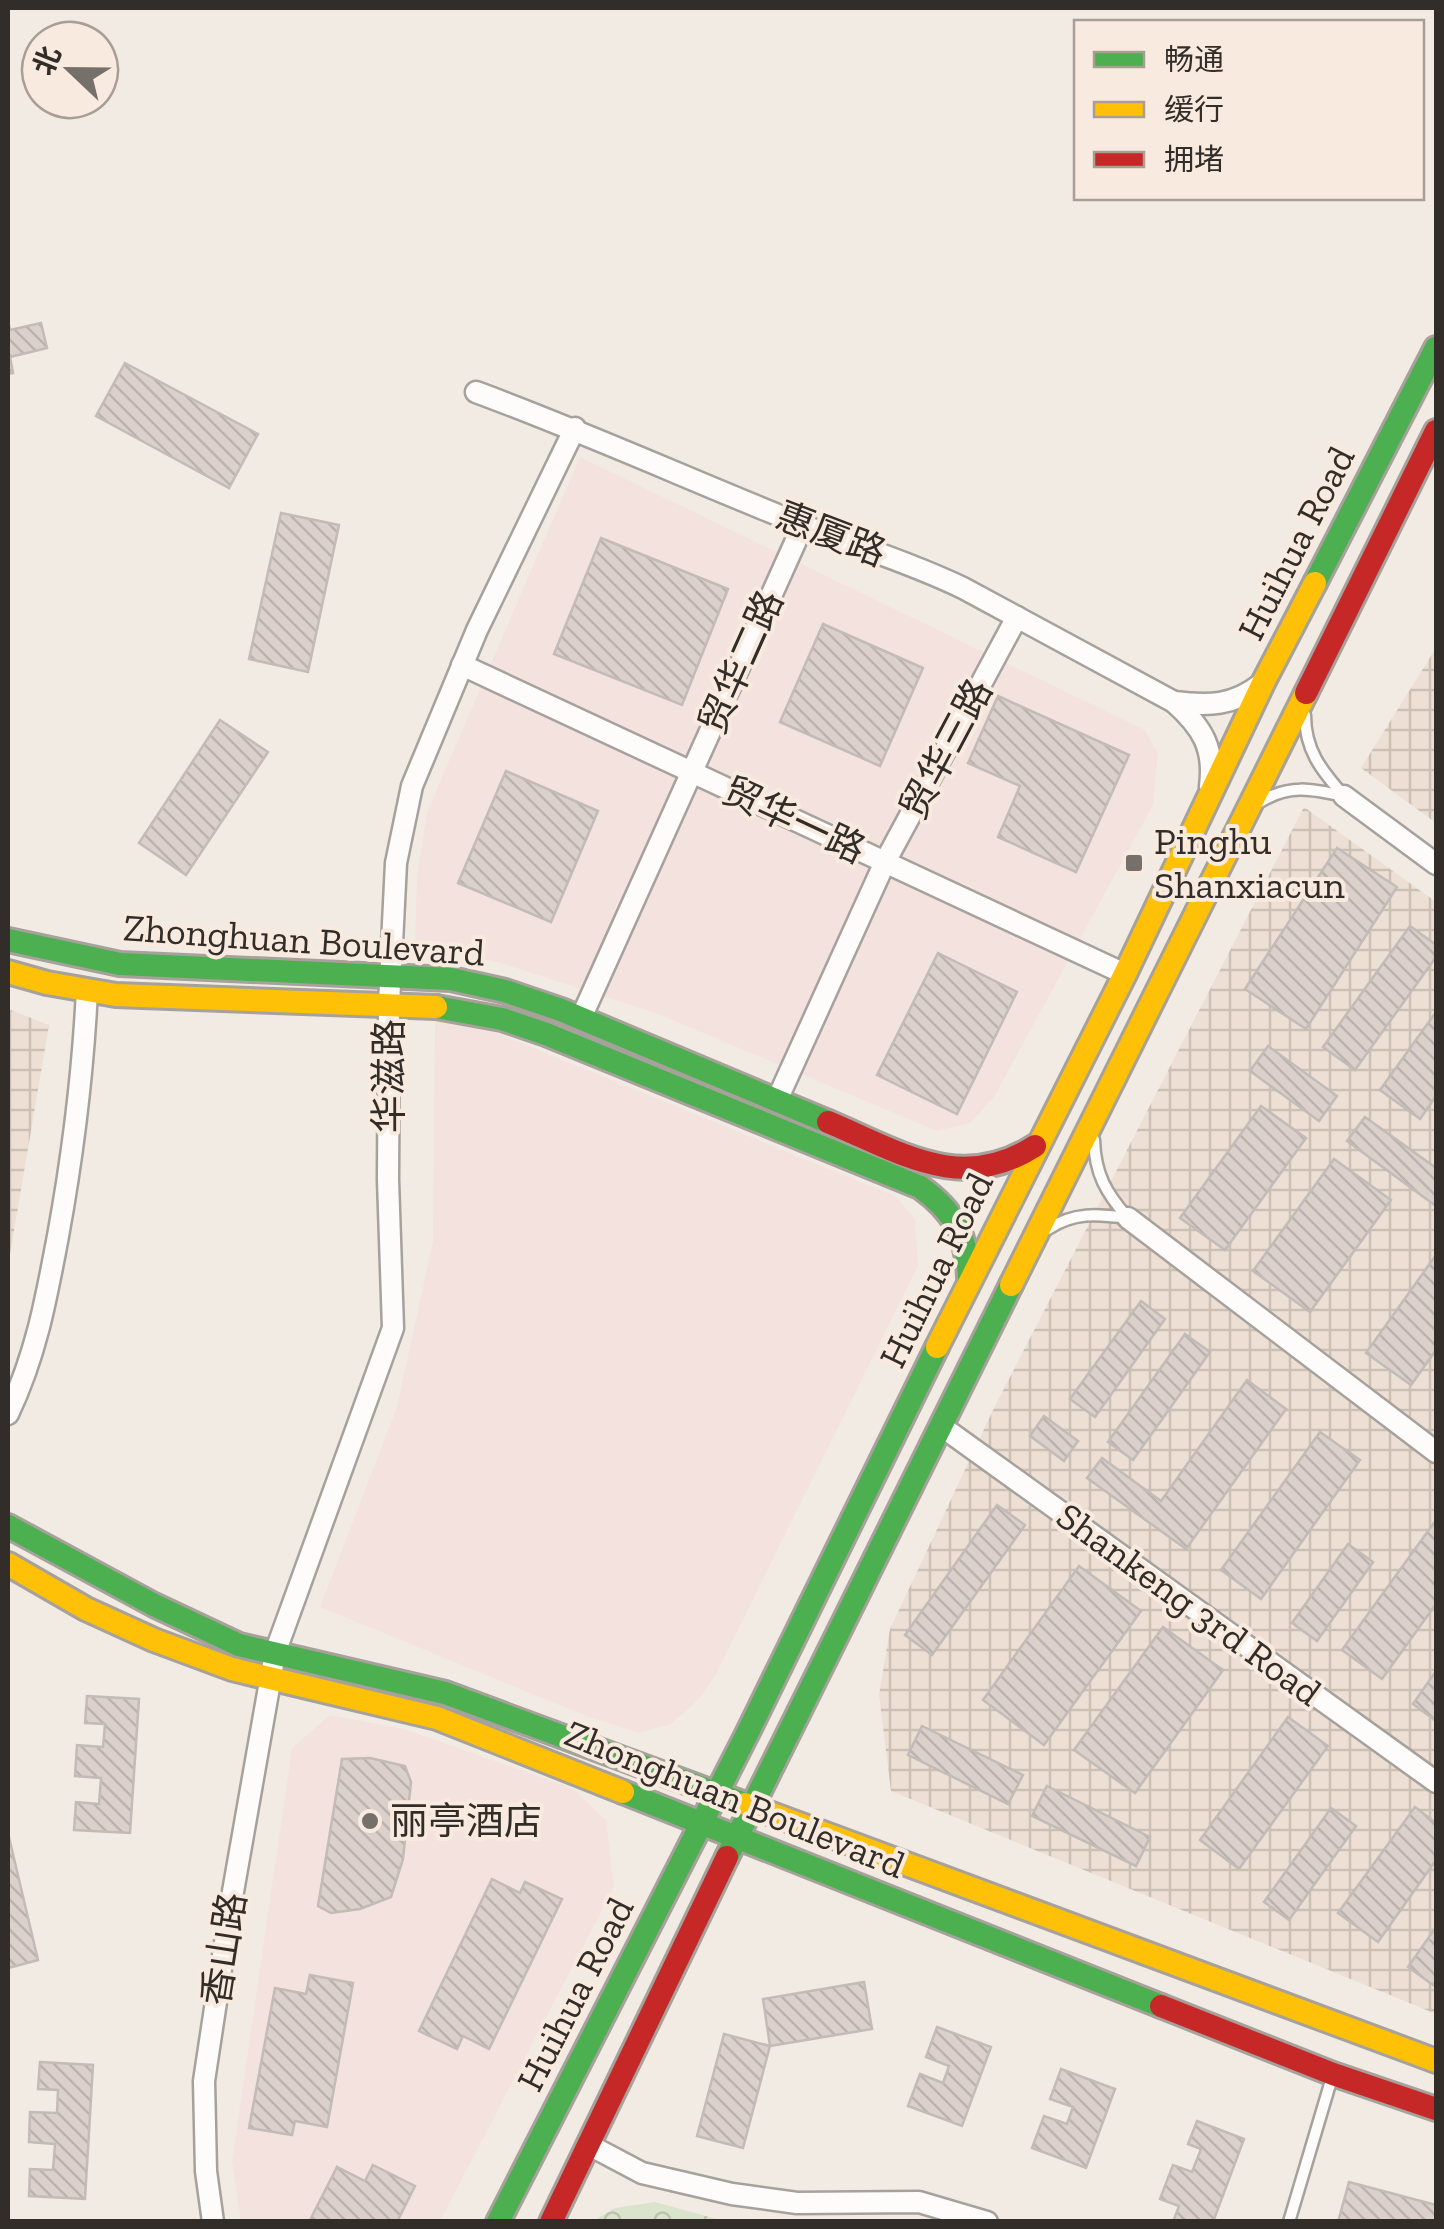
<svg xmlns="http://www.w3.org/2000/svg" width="1444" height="2229" font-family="'Zilla Slab','Noto Sans SC',serif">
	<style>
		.commercial { fill: #f4e2df }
		.industrial { fill: url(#industrial-grid) }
		.forest { fill: url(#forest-crowns) }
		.building { fill: url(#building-back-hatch); stroke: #c2bbb7; stroke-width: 2.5 }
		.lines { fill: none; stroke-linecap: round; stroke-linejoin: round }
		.lane-casing { stroke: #a7a19c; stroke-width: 15 }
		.street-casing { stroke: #a7a19c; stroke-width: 25 }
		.fast-casing { stroke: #a7a19c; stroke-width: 28 }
		.slow-casing { stroke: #a7a19c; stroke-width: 28 }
		.jam-casing { stroke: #a7a19c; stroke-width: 28 }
		.lane { stroke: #fdfcfb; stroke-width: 10 }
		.street { stroke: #fdfcfb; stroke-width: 20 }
		.fast { stroke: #4caf50; stroke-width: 22 }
		.slow { stroke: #ffc107; stroke-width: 22 }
		.jam { stroke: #c62828; stroke-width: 22 }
		.poi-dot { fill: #75706a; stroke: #f8eade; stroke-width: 4 }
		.labels { text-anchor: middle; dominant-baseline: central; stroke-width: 8; stroke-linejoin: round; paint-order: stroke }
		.street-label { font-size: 38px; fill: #322d28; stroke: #f8eade }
		.poi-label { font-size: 38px; fill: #322d28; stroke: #f8eade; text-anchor: start }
	</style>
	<defs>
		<pattern id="industrial-grid" width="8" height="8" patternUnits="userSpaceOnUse" patternTransform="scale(2.5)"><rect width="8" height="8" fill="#eddfd3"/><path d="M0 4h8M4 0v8" fill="none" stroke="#ccc0b5"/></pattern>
		<pattern id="forest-crowns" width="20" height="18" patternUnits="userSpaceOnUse" patternTransform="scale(2.5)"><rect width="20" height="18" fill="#dae3cb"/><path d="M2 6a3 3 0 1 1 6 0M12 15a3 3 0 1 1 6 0" fill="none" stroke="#bcc3ae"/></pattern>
		<pattern id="building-back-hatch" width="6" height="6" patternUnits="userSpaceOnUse" patternTransform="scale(2.5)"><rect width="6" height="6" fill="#dcd0cb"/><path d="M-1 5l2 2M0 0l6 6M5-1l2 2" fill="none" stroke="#bdb3ae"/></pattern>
	</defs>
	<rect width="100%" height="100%" fill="#f2ebe4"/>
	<!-- commercial -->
	<g class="commercial">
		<path d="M580 457 1145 730 1158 754 1153 805 994 1097 970 1123 937 1131 658 1014 501 963 415 944 417 877 427 812Z"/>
		<path d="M435 1021 490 1030 895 1196 915 1219 918 1266 716 1674 701 1697 671 1724 638 1733 586 1716 320 1607 397 1407 433 1241Z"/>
		<path d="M330 1715 404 1729 572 1788 606 1820 614 1887 440 2221H241L232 2162 292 1748Z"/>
	</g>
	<!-- industrial -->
	<g class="industrial">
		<path d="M1436 648V823L1361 768Z"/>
		<path d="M1304 807 1436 902V2014L891 1791 879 1695 890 1629 995 1406Z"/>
		<path d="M8 1009 49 1025 8 1266Z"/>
	</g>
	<!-- forest -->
	<path class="forest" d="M655 2202 724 2221H593L615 2208Z"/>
	<!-- building -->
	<g class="building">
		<path d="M8 320 10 330 41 323 47 348 10 357 13 373 8 374Z"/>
		<path d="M125 363 258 434 229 488 96 416Z"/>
		<path d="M281 513 339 525 308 672 249 659Z"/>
		<path d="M601 538 728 589 682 705 554 654Z"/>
		<path d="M823 624 923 668 880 766 780 722Z"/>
		<path d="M998 696 1129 755 1076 872 998 837 1020 786 968 763Z"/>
		<path d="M220 720 268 752 186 875 139 843Z"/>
		<path d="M506 771 598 811 551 922 458 883Z"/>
		<path d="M1337 848 1397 887 1306 1029 1245 989Z"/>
		<path d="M1410 926 1436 945V957L1355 1070 1323 1047Z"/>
		<path d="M938 953 1017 992 957 1114 877 1075Z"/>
		<path d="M1436 1012V1096L1420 1119 1380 1090Z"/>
		<path d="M1268 1046 1337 1096 1319 1121 1250 1071Z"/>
		<path d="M1261 1106 1306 1138 1225 1250 1180 1218Z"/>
		<path d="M1365 1117 1436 1168V1206L1347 1141Z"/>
		<path d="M1334 1159 1391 1200 1310 1312 1253 1271Z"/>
		<path d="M1436 1255V1350L1411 1385 1366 1353Z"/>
		<path d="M1141 1301 1165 1319 1095 1417 1070 1399Z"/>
		<path d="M1185 1334 1210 1352 1133 1460 1108 1442Z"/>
		<path d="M1247 1380 1286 1409 1186 1549 1087 1478 1102 1458 1161 1501Z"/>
		<path d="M1044 1416 1078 1441 1064 1461 1030 1436Z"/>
		<path d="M1320 1432 1360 1460 1261 1599 1221 1570Z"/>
		<path d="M997 1505 1025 1525 932 1655 905 1635Z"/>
		<path d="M1436 1520V1604L1382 1679 1342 1650Z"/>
		<path d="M1348 1544 1373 1562 1317 1641 1292 1623Z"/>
		<path d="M1079 1566 1141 1611 1044 1745 983 1700Z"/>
		<path d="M1163 1627 1223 1670 1135 1793 1074 1750Z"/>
		<path d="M1436 1671V1721L1413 1704Z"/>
		<path d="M87 1696 139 1699 130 1833 74 1830 76 1802 99 1804 101 1778 75 1776 77 1745 103 1747 105 1724 85 1723Z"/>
		<path d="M1288 1717 1328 1746 1239 1869 1200 1840Z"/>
		<path d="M922 1726 1023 1775 1008 1804 908 1755Z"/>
		<path d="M370 1758 405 1766 411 1782 403 1859 391 1897 360 1909 331 1913 318 1906 342 1759Z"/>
		<path d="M1047 1786 1150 1837 1136 1866 1032 1816Z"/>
		<path d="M1415 1807 1436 1823V1860L1378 1942 1338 1913Z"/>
		<path d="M1331 1808 1356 1826 1289 1920 1264 1902Z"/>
		<path d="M8 1833 38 1960 8 1968Z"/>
		<path d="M492 1879 520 1893 525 1882 562 1899 489 2049 463 2036 457 2049 419 2031Z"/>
		<path d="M1436 1927V1980L1433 1985 1408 1967Z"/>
		<path d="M310 1975 353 1983 327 2127 295 2121 292 2135 249 2128 275 1988 306 1994Z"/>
		<path d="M864 1982 872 2029 770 2046 763 1999Z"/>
		<path d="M937 2027 991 2047 962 2126 908 2106 920 2074 943 2083 949 2066 926 2057Z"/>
		<path d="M724 2034 770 2046 743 2148 697 2136Z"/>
		<path d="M40 2062 93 2065 85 2199 29 2196 30 2169 53 2170 55 2144 29 2142 30 2112 57 2113 58 2090 38 2089Z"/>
		<path d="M1061 2069 1115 2089 1086 2168 1032 2148 1044 2116 1067 2124 1073 2107 1050 2099Z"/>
		<path d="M1197 2121 1244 2139 1213 2222H1173L1179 2206 1160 2199 1173 2165 1192 2172 1201 2149 1188 2144Z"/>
		<path d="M373 2165 415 2186 397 2222H309L337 2167 365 2181Z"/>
		<path d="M1349 2182 1436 2205V2222H1338Z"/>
	</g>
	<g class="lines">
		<!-- lane casing -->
		<g class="lane-casing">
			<g id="lane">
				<path d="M1305 715C1305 750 1321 770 1344 796"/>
				<path d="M1260 802C1289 784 1312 789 1343 796"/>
				<path d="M1094 1140C1095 1174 1106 1193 1128 1218"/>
				<path d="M1048 1229C1074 1212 1097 1214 1127 1218"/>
				<path d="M1289 2222 1333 2074"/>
			</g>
		</g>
		<!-- street casing -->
		<g class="street-casing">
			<g id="street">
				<path d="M476 392C587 433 695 482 805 526 858 547 912 563 963 588L1174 702C1202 727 1215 748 1210 786"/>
				<path d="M462 665 1125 974"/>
				<path d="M1174 702C1209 706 1233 706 1261 684"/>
				<path d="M1344 796 1436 864"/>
				<path d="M581 1018 803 525"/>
				<path d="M777 1100 885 862 1017 617"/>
				<path d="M1128 1218 1436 1452"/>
				<path d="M8 1414C36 1355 46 1300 58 1236 73 1154 83 1073 87 990"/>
				<path d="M941 1426 1436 1782"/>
				<path d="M589 2145 642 2173 732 2194 797 2203 919 2202 987 2222"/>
				<path d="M213 2222 206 2171 204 2081 231 1903 275 1653 393 1328 388 1180 389 1004 396 863 412 786 477 630 575 428"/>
			</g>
		</g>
		<!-- fast casing -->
		<g class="fast-casing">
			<g id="fast">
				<path d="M1315 583 1436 348"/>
				<path d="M8 940 120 964 451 979 505 991 561 1010 828 1122"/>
				<path d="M436 1007 502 1019 546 1034 920 1187C954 1211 967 1236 969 1277"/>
				<path d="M8 1526 154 1605 239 1645 445 1693 745 1804"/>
				<path d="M623 1792 1161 2006"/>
				<path d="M727 1857 1011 1285"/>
				<path d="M498 2222 747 1734 937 1347"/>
			</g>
		</g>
		<!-- slow casing -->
		<g class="slow-casing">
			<g id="slow">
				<path d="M8 972 47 983 116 995 436 1007"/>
				<path d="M1011 1285 1306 693"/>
				<path d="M937 1347 1125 974 1264 681 1315 583"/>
				<path d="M8 1564 86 1609 154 1640 232 1669 437 1718 623 1792"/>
				<path d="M745 1804 1436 2061"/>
			</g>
		</g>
		<!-- jam casing -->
		<g class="jam-casing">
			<g id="jam">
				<path d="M1306 693 1436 431"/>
				<path d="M828 1122C900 1152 961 1194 1035 1146"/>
				<path d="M1161 2006 1333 2074 1436 2109"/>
				<path d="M551 2222 727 1857"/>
			</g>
		</g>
		<!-- lane -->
		<use href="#lane" class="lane"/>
		<!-- street -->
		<use href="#street" class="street"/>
		<!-- fast -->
		<use href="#fast" class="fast"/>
		<!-- slow -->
		<use href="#slow" class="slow"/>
		<!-- jam -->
		<use href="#jam" class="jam"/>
	</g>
	<!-- markers -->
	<g class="poi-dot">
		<rect x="1124" y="853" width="20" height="20" rx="5"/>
		<circle cx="370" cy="1821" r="10"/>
	</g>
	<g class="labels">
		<!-- street labels -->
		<g class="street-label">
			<text transform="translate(831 534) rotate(21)">惠厦路</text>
			<text transform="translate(1296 543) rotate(-63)">Huihua Road</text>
			<text transform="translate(741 662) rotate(-66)">贸华二路</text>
			<text transform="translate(946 749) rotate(-62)">贸华三路</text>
			<text transform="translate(794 820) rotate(25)">贸华一路</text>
			<text transform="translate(304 940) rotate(4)">Zhonghuan Boulevard</text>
			<text transform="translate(389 1076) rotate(-90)">华滋路</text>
			<text transform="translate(936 1270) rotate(-64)">Huihua Road</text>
			<text transform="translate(1189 1604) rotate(36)">Shankeng 3rd Road</text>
			<text transform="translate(735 1799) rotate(22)">Zhonghuan Boulevard</text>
			<text transform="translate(224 1949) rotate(-81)">香山路</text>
			<text transform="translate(575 1994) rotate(-63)">Huihua Road</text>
		</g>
		<!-- poi labels -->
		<g class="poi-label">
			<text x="1154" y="841">Pinghu<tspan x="1154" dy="44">Shanxiacun</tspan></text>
			<text x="390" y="1821">丽亭酒店</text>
		</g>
	</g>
	<!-- border -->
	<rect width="1444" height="2229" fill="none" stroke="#322d28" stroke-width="20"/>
	<!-- legend -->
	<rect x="1074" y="20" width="350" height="180" fill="#f8eade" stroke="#a99e95" stroke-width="2.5"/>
	<rect x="1094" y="52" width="50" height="15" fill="#4caf50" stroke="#a99e95" stroke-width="2.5"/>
	<text x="1164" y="70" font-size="30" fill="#322d28">畅通</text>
	<rect x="1094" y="102" width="50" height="15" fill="#ffc107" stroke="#a99e95" stroke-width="2.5"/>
	<text x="1164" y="120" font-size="30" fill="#322d28">缓行</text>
	<rect x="1094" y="152" width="50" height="15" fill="#c62828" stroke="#a99e95" stroke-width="2.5"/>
	<text x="1164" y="170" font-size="30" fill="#322d28">拥堵</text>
	<!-- north arrow -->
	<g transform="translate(70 70) rotate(292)"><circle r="48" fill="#f8eade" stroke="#a99e95" stroke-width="2.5"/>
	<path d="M0-8L18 38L0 25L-18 38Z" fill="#75706a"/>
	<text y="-15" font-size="28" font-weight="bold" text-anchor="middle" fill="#322d28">北</text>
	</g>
</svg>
